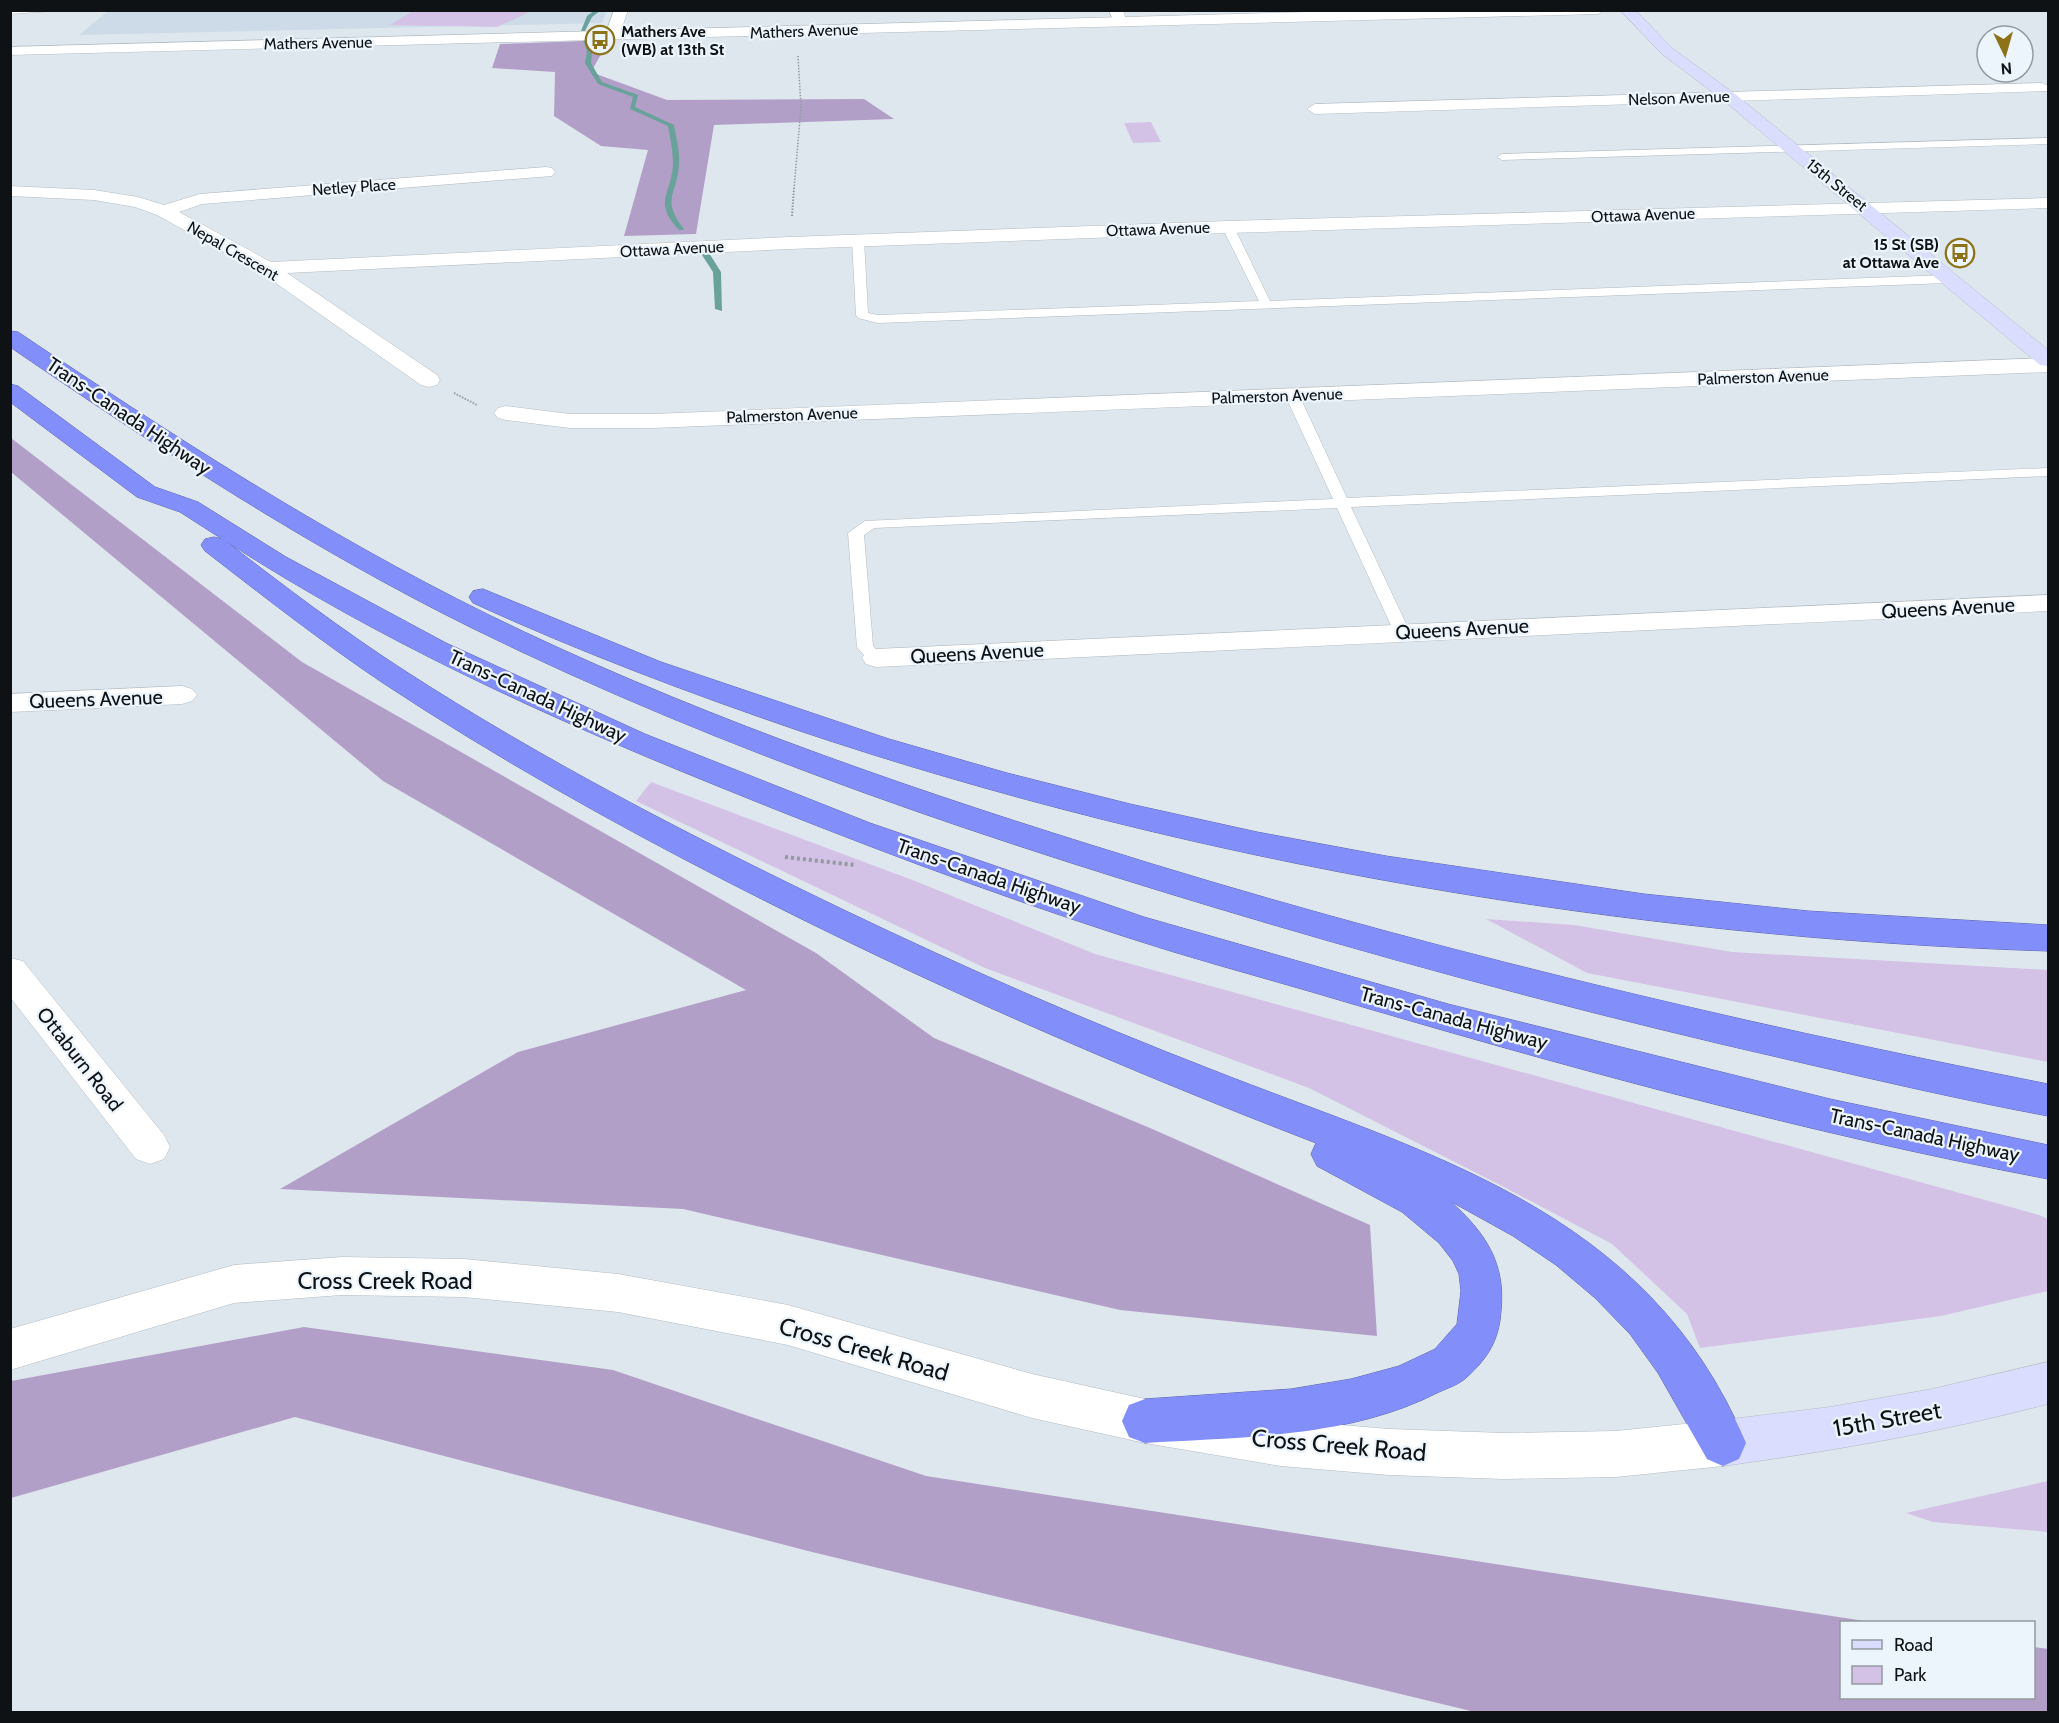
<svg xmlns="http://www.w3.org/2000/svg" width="2059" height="1723" font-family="Cabin,sans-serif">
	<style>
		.built { fill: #cddbe8 }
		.green { fill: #d3c2e6 }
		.forest { fill: #b29fc7 }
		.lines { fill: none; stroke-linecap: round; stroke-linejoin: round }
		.stream { fill: #69a29a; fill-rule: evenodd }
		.service-casing { stroke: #b3bbc2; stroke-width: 1 }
		.minor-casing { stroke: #b3bbc2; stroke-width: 1 }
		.tertiary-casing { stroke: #b3bbc2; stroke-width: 1 }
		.secondary-casing { stroke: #b3bbc2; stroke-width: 1 }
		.motorway-casing { stroke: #5a63a9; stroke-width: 1 }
		.path-far2 { stroke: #939a9f; stroke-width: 1.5; stroke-dasharray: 1.5 1.5; stroke-linecap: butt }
		.path-far1 { stroke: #939a9f; stroke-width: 2; stroke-dasharray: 1.5 1.5; stroke-linecap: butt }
		.path { stroke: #939a9f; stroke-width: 4; stroke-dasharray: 3 3; stroke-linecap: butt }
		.service { fill: #fff; fill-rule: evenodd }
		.minor { fill: #fff; fill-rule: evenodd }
		.tertiary { fill: #fff; fill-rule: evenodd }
		.secondary { fill: #daddfd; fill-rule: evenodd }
		.motorway { fill: #828ef9; fill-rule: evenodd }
		.labels { text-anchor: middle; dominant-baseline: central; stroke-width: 4.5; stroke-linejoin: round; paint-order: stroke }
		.far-poi-label { font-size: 16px; font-weight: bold; fill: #0f1214; stroke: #ecf4fc; text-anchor: start }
		.far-street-label { font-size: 16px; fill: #0f1214; stroke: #ecf4fc }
		.street-label { font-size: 20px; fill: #0f1214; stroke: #ecf4fc }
		.near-street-label { font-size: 24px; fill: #0f1214; stroke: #ecf4fc }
	</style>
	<rect width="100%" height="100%" fill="#dfe7ee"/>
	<!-- built -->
	<path class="built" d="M109 10 607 11 602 23 79 35Z"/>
	<!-- green -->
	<g class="green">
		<path d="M413 11V10L532 11 497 27 390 25Z"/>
		<path d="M1151 122 1161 142 1133 143 1124 123Z"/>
		<path d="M651 782 915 881 1095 954 2039 1215 2048 1219V1291L1941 1316 1700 1348 1687 1314 1612 1244 1502 1186 1309 1088 985 968 636 801Z"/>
		<path d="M1486 919 1574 925 1732 952 2048 970V1062L1587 973Z"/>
		<path d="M2048 1481V1532L1933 1522 1906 1513Z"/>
	</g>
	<!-- forest -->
	<g class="forest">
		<path d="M609 40 591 72 667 100 864 99 894 119 714 125 696 234 624 236 648 150 601 146 554 116 555 72 492 68 500 44Z"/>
		<path d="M11 438 302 662 816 953 934 1038 1150 1128 1370 1225 1377 1336 1120 1310 683 1209 280 1189 518 1052 746 990 383 781 11 472Z"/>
		<path d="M304 1327 613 1370 926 1476 1871 1622H1842V1698H2034V1647L2048 1649V1712H1475L808 1551 295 1417 11 1498V1381Z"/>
	</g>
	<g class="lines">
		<!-- stream -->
		<g class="stream">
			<path d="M595 10H601L592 17 585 31H581L587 16Z"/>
			<path d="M586 38C594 44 592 54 591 63L602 82 638 95 635 107 674 125C676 137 680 150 679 163 678 195 660 198 684 229L683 230H679C653 201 671 196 673 164 673 151 670 138 668 126L630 109 633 97 598 84 585 63 587 51 583 40Z"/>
			<path d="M703 253H709L721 272 722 311 715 309 713 272 702 255Z"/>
		</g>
		<!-- service casing -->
		<g class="service-casing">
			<g id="service">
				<path d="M10 10H67L10 14Z"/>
				<path d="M2048 138V144L1502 160 1497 157 1502 154Z"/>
				<path d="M1228 224 1234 227 1270 301 1947 275 1953 279 1947 283 878 323 858 318 856 315 852 240 858 237 864 240 868 313 878 315 1259 301 1222 227Z"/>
				<path d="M1292 391 1299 395 1347 498 2048 468V476L1351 507 1410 632 1402 637 1394 632 1337 508 874 528 864 535 873 646 884 658 882 662H870L857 647 848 533 865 521 1333 499 1285 395Z"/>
			</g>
		</g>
		<!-- minor casing -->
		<g class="minor-casing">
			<g id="minor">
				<path d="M614 10H628L619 36 612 40 605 36Z"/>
				<path d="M1109 10H1123L1126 20 1124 23H1114Z"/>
				<path d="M2042 83 2048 86V91L1315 114 1307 109 1315 104Z"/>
				<path d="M546 167 552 168 555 172 552 176 202 204 179 212 271 262 790 237 1228 221 2048 198V208L1228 233 790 249 287 273 437 375 440 380 437 385 429 387 421 385 260 272 157 215 135 207 94 200 10 196V186L94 190 138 197 164 205 200 194Z"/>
				<path d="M2048 358V372L653 428H570L506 420 498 418 494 413 498 408 506 406 570 414H653Z"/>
				<path d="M2048 595V611L876 667 866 664 862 658 866 652 876 649Z"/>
				<path d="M182 686 192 689 197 695 192 701 182 704 10 712V694Z"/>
				<path d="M10 958 23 961 164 1135 170 1147 164 1159 150 1164 136 1159 10 997Z"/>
			</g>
		</g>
		<!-- tertiary casing -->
		<g class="tertiary-casing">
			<g id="tertiary">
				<path d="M1385 10H1605L1598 14 10 55V47Z"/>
				<path d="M342 1257 464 1259 618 1274 788 1305 1032 1374 1145 1399 1281 1420 1389 1429 1504 1433 1616 1431 1723 1420 1739 1427 1746 1443 1739 1459 1723 1466 1616 1477 1504 1479 1389 1475 1281 1466 1145 1443 1032 1418 788 1345 618 1312 464 1297 342 1295 234 1303 10 1370V1329L234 1265Z"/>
			</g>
		</g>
		<!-- secondary casing -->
		<g class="secondary-casing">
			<g id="secondary">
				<path d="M1620 10H1635L1672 48 1735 94 2048 350V366L2040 365 1723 100 1662 54Z"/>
				<path d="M2048 1362V1404C1941 1432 1833 1451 1723 1466L1707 1459 1700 1443 1707 1427 1723 1420 1830 1407 1932 1389Z"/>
			</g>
		</g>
		<!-- motorway casing -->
		<g class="motorway-casing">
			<g id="motorway">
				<path d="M10 331 18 332C170 434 323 533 487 614 681 709 886 781 1091 845 1405 944 1725 1020 2048 1084V1116C1962 1100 1876 1080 1790 1060 1614 1020 1440 974 1267 923 996 843 726 753 472 628 310 548 159 449 10 347Z"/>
				<path d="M10 384 18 386 155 487 198 502 286 557 446 643 645 734 870 823 1144 917 1448 1004 1830 1099 2048 1145V1179C1800 1132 1555 1064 1312 992 1250 974 1187 957 1126 937 987 892 850 840 715 785 547 717 380 641 227 542 284 586 342 630 402 669 544 761 694 838 846 911 965 968 1086 1021 1210 1069 1425 1154 1647 1207 1746 1443L1739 1459 1723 1466 1707 1459 1658 1373 1630 1334 1595 1298 1556 1265 1513 1236 1450 1201C1485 1232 1506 1263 1501 1311 1499 1340 1488 1358 1467 1377 1460 1384 1448 1388 1439 1392 1350 1438 1242 1437 1145 1443L1129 1437 1122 1421 1129 1405 1145 1399 1291 1389 1351 1379 1399 1366 1435 1349 1457 1324 1461 1291 1459 1274 1453 1261 1439 1243 1402 1212 1317 1166 1311 1154 1316 1143C1116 1066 921 981 730 883 611 822 495 757 383 683 322 642 263 596 205 551L201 545 205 539 214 537 222 539 180 512 137 497 10 402Z"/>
				<path d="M483 589 661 662 889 739 1007 773 1130 804 1257 832 1386 856 1644 894 1808 911 2048 925V951C1631 938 1196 864 800 731 689 693 580 652 473 603L469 597 473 591Z"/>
			</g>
		</g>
		<!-- path-far2 -->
		<path class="path-far2" d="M794 189 801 107 798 56"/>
		<!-- path-far1 -->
		<g class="path-far1">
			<path d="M792 216 794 188"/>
			<path d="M454 393 477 405"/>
		</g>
		<!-- path -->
		<path class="path" d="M785 857 855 865"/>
		<!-- service -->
		<use href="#service" class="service"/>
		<!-- minor -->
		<use href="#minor" class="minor"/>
		<!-- tertiary -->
		<use href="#tertiary" class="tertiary"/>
		<!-- secondary -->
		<use href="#secondary" class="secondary"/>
		<!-- motorway -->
		<use href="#motorway" class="motorway"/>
	</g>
	<!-- icons -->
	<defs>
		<g id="bus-ring" transform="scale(1.5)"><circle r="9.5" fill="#ecf4fc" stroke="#8c7317" stroke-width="1.5"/><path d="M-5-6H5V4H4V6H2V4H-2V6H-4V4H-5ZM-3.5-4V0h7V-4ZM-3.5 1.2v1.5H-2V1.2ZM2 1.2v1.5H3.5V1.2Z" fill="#8c7317"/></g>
	</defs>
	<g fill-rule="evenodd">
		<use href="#bus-ring" x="600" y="40"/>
		<use href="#bus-ring" x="1960" y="253"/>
	</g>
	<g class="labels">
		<!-- far-poi labels -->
		<g class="far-poi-label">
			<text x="621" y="31">Mathers Ave<tspan x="621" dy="18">(WB) at 13th St</tspan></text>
			<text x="1939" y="244" text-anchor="end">15 St (SB)<tspan x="1939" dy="18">at Ottawa Ave</tspan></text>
		</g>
		<!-- far-street labels -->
		<g class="far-street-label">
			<text transform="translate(804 31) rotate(-2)">Mathers Avenue</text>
			<text transform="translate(318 43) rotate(-1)">Mathers Avenue</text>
			<text transform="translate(1679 98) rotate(-2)">Nelson Avenue</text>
			<text transform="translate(1837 185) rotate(39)">15th Street</text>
			<text transform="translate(354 187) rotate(-4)">Netley Place</text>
			<text transform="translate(1643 215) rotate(-2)">Ottawa Avenue</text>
			<text transform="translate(1158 229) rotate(-2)">Ottawa Avenue</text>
			<text transform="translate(672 249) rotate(-3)">Ottawa Avenue</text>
			<text transform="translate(233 251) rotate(30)">Nepal Crescent</text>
			<text transform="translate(1763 377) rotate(-2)">Palmerston Avenue</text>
			<text transform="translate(1277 396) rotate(-2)">Palmerston Avenue</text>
			<text transform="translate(792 415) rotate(-2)">Palmerston Avenue</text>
		</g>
		<!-- street labels -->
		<g class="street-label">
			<text transform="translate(129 416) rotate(34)">Trans-Canada Highway</text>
			<text transform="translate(1948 608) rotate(-3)">Queens Avenue</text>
			<text transform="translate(1462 629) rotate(-3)">Queens Avenue</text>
			<text transform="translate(977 653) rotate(-3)">Queens Avenue</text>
			<text transform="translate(538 696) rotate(25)">Trans-Canada Highway</text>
			<text transform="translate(96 699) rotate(-2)">Queens Avenue</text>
			<text transform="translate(989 876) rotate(19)">Trans-Canada Highway</text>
			<text transform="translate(1454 1018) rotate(15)">Trans-Canada Highway</text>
			<text transform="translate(80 1059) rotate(52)">Ottaburn Road</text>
			<text transform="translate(1925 1135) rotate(12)">Trans-Canada Highway</text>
		</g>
		<!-- near-street labels -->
		<g class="near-street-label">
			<text x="385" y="1280">Cross Creek Road</text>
			<text transform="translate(864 1349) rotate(16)">Cross Creek Road</text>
			<text transform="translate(1887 1419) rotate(-10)">15th Street</text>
			<text transform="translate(1339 1445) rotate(5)">Cross Creek Road</text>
		</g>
	</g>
	<!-- border -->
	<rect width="2059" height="1723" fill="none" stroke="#0f1214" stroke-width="24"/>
	<!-- legend -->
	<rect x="1840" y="1621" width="195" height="78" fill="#ecf4fc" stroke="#949a9f" stroke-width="1.5"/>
	<rect x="1852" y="1640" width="30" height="9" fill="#daddfd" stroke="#949a9f" stroke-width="1.5"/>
	<text x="1894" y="1651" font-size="18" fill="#0f1214">Road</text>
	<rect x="1852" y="1666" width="30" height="18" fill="#d3c2e6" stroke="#949a9f" stroke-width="1.5"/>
	<text x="1894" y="1681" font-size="18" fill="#0f1214">Park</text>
	<!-- north arrow -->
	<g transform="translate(2005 54) rotate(175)"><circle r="28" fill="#ecf4fc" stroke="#949a9f" stroke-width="1.5"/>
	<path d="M0-4.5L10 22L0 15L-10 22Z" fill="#8c7317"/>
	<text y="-9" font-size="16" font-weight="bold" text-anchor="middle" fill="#0f1214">N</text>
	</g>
</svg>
